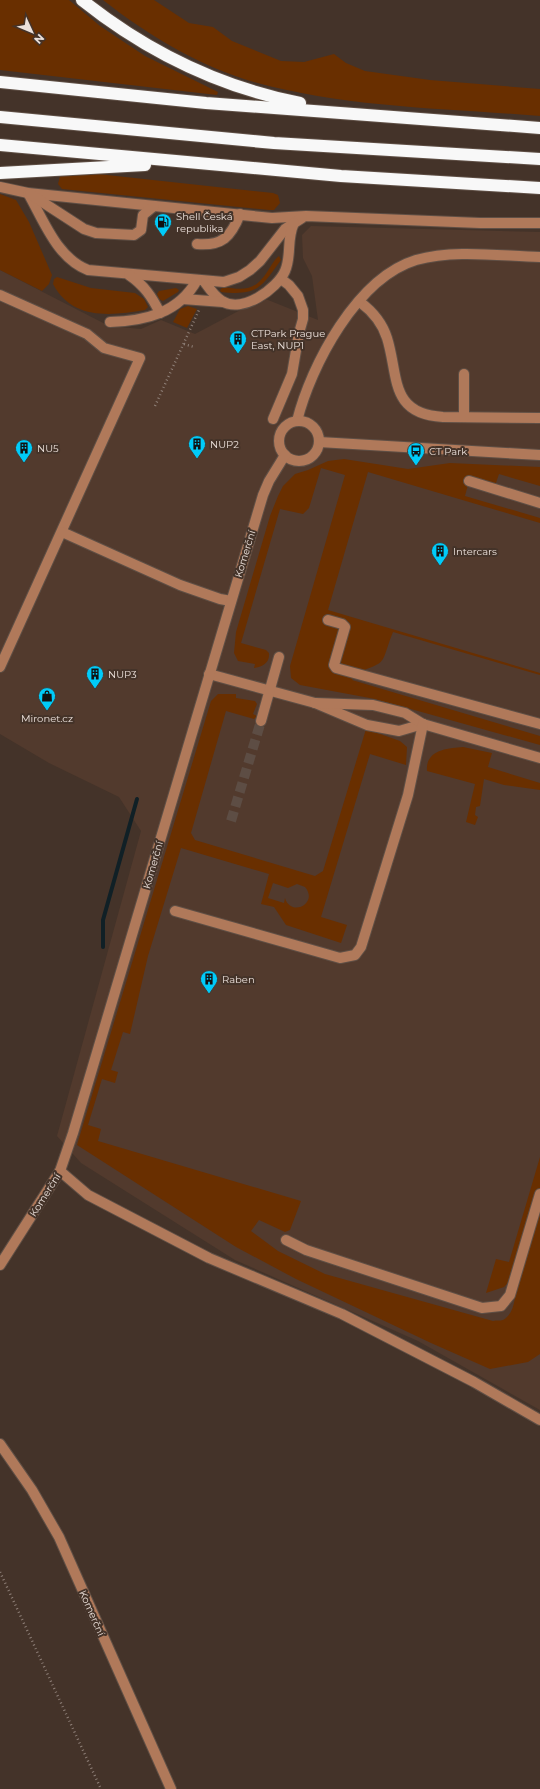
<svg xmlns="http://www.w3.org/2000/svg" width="540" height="1789" font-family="Montserrat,sans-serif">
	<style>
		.built { fill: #523a2d }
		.green { fill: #692f00; fill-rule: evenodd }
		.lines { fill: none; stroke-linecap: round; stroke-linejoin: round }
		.stream { stroke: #102026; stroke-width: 4 }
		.minor-tunnel { stroke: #5d4d44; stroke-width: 10; stroke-dasharray: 10 5; stroke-linecap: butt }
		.minor-casing { stroke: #5f4f45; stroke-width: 12 }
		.highway-casing { stroke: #5f4f45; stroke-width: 14 }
		.path { stroke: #8e7f77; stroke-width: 2.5; stroke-dasharray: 1 3; stroke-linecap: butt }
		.minor { stroke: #b0795a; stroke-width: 10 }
		.highway { stroke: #f8f8f8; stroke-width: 12 }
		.labels { text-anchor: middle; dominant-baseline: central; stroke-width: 4; stroke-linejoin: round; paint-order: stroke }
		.poi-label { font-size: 10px; fill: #ece1db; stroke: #443329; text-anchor: start }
		.street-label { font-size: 10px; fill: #ece1db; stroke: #443329 }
	</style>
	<rect width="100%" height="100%" fill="#443329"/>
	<!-- built -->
	<path class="built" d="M311 226 540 232V1410L418 1341 235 1260 81 1163 57 1136 141 831 119 797 49 763 0 734V270L109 326 141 329 161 320 195 334 263 298 318 320 312 276 303 258 302 235Z"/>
	<!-- green -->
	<g class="green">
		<path d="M0 0H69L100 26 145 56 218 92 217 95 0 70Z"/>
		<path d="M103 0H154L189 23 213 27 232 41 281 61 304 62 334 54 346 63 365 71 430 80 540 89V116C444 108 348 108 254 82 201 67 146 34 103 0Z"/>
		<path d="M98 174 273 193 278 195 280 203 274 210H269L62 189 58 184 60 176 65 175Z"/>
		<path d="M0 194 16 200 29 222 52 275 49 284 42 291 0 270Z"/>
		<path d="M279 256 281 260C261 288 257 296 221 292L220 290 223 287C247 291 256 290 269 269 272 264 275 259 279 256Z"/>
		<path d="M57 277 91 288 135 293 144 299 148 307 145 310C110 316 72 320 53 284L54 279Z"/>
		<path d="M176 288 179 290 178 292 163 301 159 299 157 294 159 291Z"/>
		<path d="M188 306 197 309 187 328 173 322 180 309Z"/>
		<path d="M344 459 408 469 450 463 540 467V486L499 474 494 489 469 481 465 496 540 518V523L368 472 328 610 540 673V675L393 632C380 664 390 661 356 673L352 680 540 736V745L375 699 300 685 291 678 290 666 345 475 321 468 309 508 303 514 280 509 241 643 266 650 269 653C270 663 262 667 254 668L255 664 238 661 234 653 236 632 270 516 278 496 283 486 295 474 308 470 328 461Z"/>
		<path d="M218 694H236V698L255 701 257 704 253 714 257 716 254 719 226 711 191 833 195 840 315 876 323 871 366 729 400 741 407 747 406 765 370 754 321 917 347 925 341 943 286 925 274 907 261 904 269 874 181 848 148 956 130 1034 123 1032 111 1070 118 1072 115 1083 102 1079 88 1125 101 1129 98 1141 301 1201 290 1230 285 1232 259 1220 251 1231 278 1251 325 1274 493 1321C496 1320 500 1321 503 1320 517 1313 516 1287 516 1274L504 1287 486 1293 496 1259 509 1262 540 1157V1354L528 1362 490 1369 431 1343 296 1279 236 1247 77 1145 211 701ZM273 883 288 888 297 884 305 887C319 903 291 918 285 898L284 903 268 898Z"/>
		<path d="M463 747 492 753 488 767 540 783V790L504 785 484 779 480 806 476 807 475 815 478 817 475 825 466 822 475 784 427 771C425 750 448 748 463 747Z"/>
	</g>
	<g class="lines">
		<!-- stream -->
		<path class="stream" d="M103 947V920L137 799"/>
		<!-- minor-tunnel -->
		<path class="minor-tunnel" d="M231 821 261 721"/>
		<!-- minor casing -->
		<g class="minor-casing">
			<g id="minor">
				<path d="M0 187 28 193 272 218 306 216 480 223H540"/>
				<path d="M28 193C44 221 57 258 88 270L224 282 239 277 250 270 260 261 285 229 302 218"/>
				<path d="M30 194 84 229 96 233 134 235 141 230 143 215 154 206"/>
				<path d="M197 244C222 246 231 237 240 214"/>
				<path d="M129 275C144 285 152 297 160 313"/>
				<path d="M204 281C209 288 214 296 222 301 242 314 277 289 285 271 292 255 286 240 294 223"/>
				<path d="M0 295 87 334 104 348 140 358 0 667"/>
				<path d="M183 299 223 302"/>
				<path d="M360 302C372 311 382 322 387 338 399 376 389 414 443 417L540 418"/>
				<path d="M110 322C145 321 179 313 197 280"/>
				<path d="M464 417V374"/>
				<path d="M273 419 292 374 299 333 303 319V310L298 296 289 285 281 279"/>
				<path d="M297 421C311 365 357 278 416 260 455 249 500 256 540 257"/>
				<circle cx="299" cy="441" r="20"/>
				<path d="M319 442 540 455"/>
				<path d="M469 481 540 503"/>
				<path d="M62 532 180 585 220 599 231 601"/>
				<path d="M328 620 342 624 345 627 334 665 336 668 540 724"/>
				<path d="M209 674 315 703 367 725 399 731 423 724"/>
				<path d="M315 703 373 705 405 713 423 724 540 758"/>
				<path d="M261 721 279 657"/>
				<path d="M175 911 340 958 355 955 361 947 408 795 423 724"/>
				<path d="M60 1171 88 1195 209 1258 342 1314 474 1382 540 1420"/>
				<path d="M286 1240 306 1250 482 1308 501 1306 510 1295 540 1194"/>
				<path d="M0 1265 60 1171 73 1133 263 495 269 481 285 455"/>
				<path d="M0 1444 32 1490 59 1537 171 1789"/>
			</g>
		</g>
		<!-- highway casing -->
		<g class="highway-casing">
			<g id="highway">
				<path d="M82 0C146 51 220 87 300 103"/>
				<path d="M0 82 206 103 540 128"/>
				<path d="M0 117 274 143 540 159"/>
				<path d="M0 145 341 176 540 188"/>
				<path d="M0 173 145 165"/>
			</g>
		</g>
		<!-- path -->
		<g class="path">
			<path d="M184 344 194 347"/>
			<path d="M155 406 199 310"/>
			<path d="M0 1572 101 1789"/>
		</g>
		<!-- minor -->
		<use href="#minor" class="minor"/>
		<!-- highway -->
		<use href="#highway" class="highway"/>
	</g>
	<!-- icons -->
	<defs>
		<g id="fuel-pin" transform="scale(0.9)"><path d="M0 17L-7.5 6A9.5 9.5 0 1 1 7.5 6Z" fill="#00cbf9" stroke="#443329"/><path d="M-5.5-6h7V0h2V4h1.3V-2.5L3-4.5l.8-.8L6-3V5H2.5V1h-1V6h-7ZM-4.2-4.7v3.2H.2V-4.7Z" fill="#111"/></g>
		<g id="building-pin" transform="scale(0.9)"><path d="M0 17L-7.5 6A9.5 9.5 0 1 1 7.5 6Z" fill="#00cbf9" stroke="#443329"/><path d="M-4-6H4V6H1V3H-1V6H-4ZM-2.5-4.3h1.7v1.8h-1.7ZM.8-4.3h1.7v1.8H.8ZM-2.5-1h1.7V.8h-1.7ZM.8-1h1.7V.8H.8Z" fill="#111"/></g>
		<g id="bus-pin" transform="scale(0.9)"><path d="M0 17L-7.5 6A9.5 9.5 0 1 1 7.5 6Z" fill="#00cbf9" stroke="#443329"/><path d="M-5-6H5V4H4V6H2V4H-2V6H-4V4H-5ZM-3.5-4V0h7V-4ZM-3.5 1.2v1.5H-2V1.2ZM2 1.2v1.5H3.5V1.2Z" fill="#111"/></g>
		<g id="shop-pin" transform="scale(0.9)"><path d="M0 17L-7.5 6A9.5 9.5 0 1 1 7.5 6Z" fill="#00cbf9" stroke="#443329"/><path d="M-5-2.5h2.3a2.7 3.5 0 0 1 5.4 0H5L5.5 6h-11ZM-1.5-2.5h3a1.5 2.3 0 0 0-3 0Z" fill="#111"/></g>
	</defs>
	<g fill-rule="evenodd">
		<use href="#fuel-pin" x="163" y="222"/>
		<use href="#building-pin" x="238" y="339"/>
		<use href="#building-pin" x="197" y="444"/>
		<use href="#building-pin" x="24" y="448"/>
		<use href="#bus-pin" x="416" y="451"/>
		<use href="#building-pin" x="440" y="551"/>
		<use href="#building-pin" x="95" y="674"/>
		<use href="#shop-pin" x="47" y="696"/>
		<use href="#building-pin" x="209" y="979"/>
	</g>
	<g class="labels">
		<!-- poi labels -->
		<g class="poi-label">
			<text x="176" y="216">Shell Česká<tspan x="176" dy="12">republika</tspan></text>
			<text x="251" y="333">CTPark Prague<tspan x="251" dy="12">East, NUP1</tspan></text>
			<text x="210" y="444">NUP2</text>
			<text x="37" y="448">NU5</text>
			<text x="429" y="451">CT Park</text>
			<text x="453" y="551">Intercars</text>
			<text x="108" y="674">NUP3</text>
			<text x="47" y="718" text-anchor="middle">Mironet.cz</text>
			<text x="222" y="979">Raben</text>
		</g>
		<!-- street labels -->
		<g class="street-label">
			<text transform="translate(245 554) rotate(-73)">Komerční</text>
			<text transform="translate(153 865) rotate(-74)">Komerční</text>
			<text transform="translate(45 1195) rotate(-58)">Komerční</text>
			<text transform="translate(92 1613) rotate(66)">Komerční</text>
		</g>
	</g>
	<!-- north arrow -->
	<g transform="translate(32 32) rotate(134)" stroke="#443329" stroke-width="3" paint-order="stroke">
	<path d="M0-3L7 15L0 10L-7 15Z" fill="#ece1db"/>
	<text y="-6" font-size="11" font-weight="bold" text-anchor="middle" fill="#ece1db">N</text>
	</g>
</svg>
